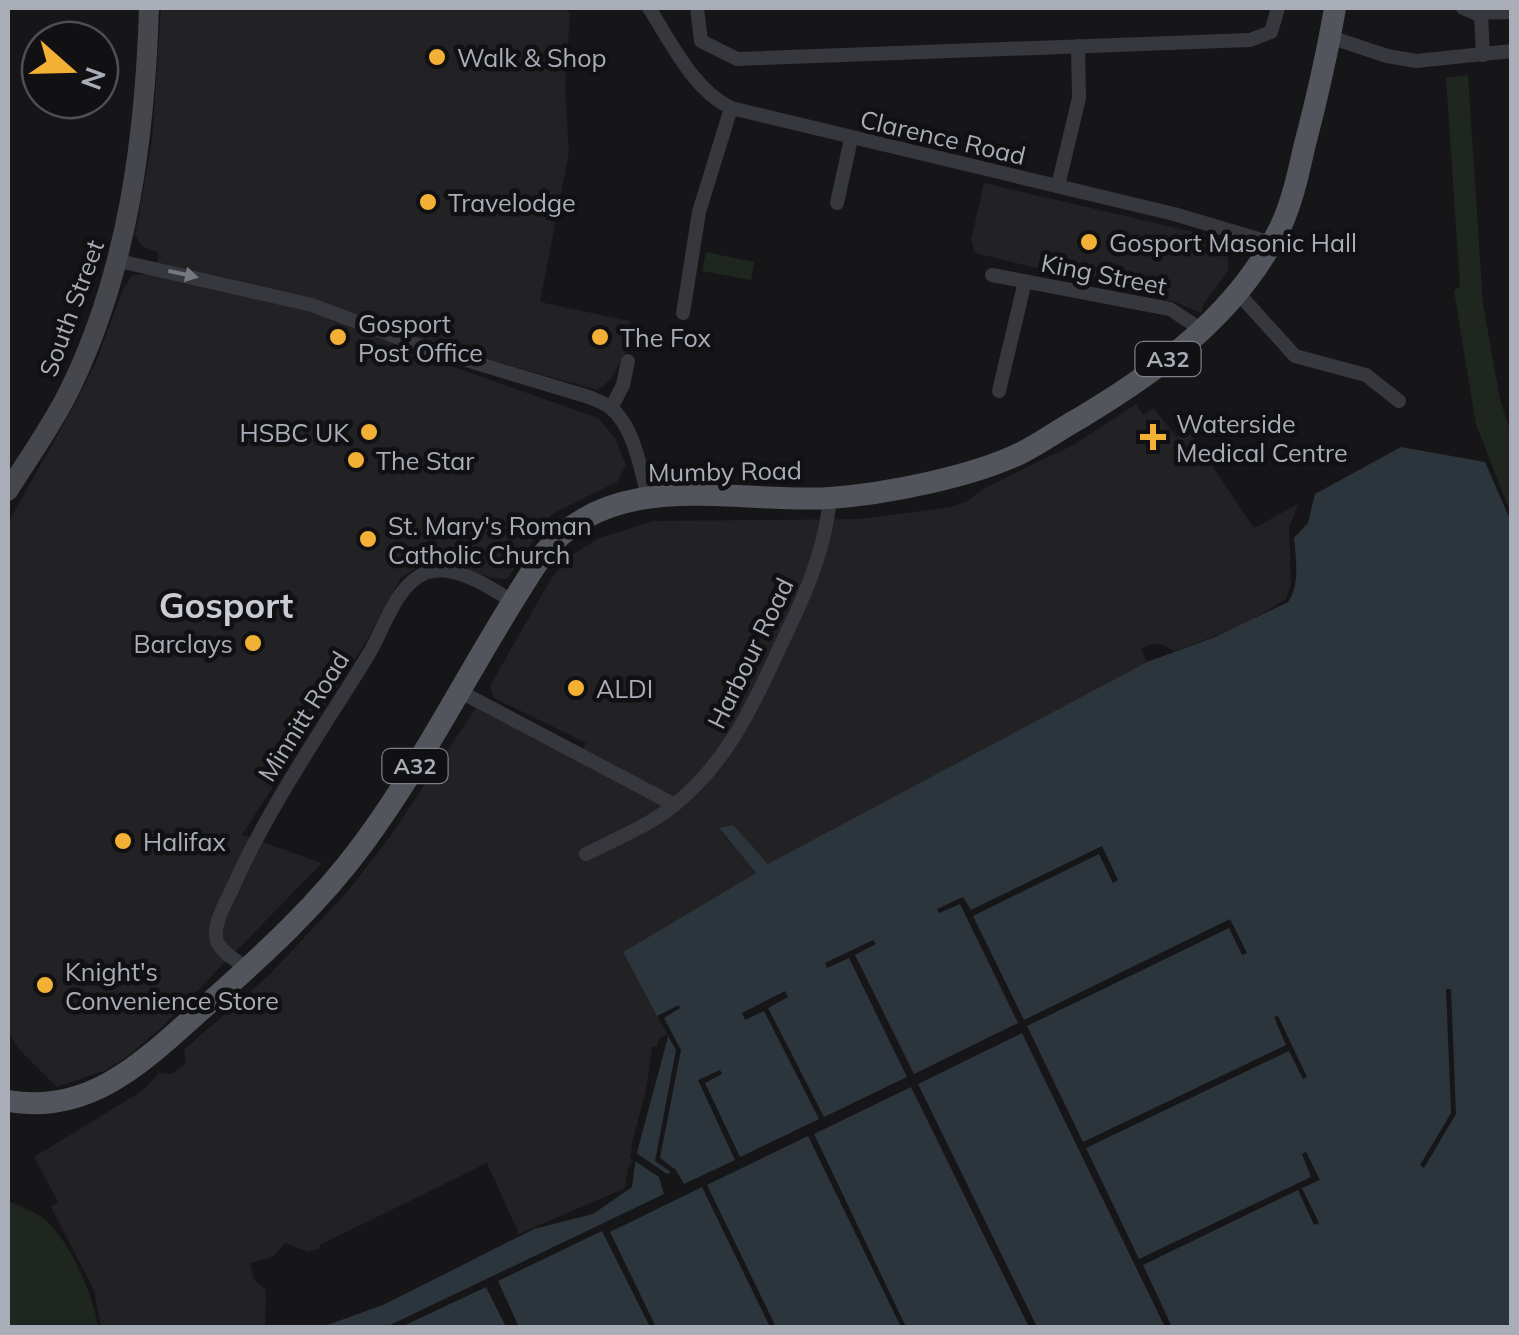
<svg xmlns="http://www.w3.org/2000/svg" width="1519" height="1335" font-family="Mulish,sans-serif">
	<style>
		.built { fill: #222225 }
		.green { fill: #1e261f }
		.water { fill: #2c353c }
		.pier { fill: #161618 }
		.lines { fill: none; stroke-linecap: round; stroke-linejoin: round }
		.minor { stroke: #37383d; stroke-width: 14 }
		.secondary { stroke: #45474d; stroke-width: 20 }
		.primary { stroke: #53555c; stroke-width: 22 }
		.oneway { fill: #757881 }
		.poi-dot { fill: #f2b134; stroke: #111113; stroke-width: 4 }
		.labels { text-anchor: middle; dominant-baseline: central; stroke-width: 9; stroke-linejoin: round; paint-order: stroke }
		.shield { fill: #111113; stroke: #7b7e86; stroke-width: 2.5 }
		.shield-label { font-size: 22px; font-weight: bold; fill: #a8adb8 }
		.poi-label { font-size: 25px; fill: #a8adb8; stroke: #111113; text-anchor: start }
		.street-label { font-size: 25px; fill: #a8adb8; stroke: #111113 }
		.district-label { font-size: 35px; font-weight: bold; fill: #c9ccd4; stroke: #111113 }
	</style>
	<rect width="100%" height="100%" fill="#161618"/>
	<!-- built -->
	<g class="built">
		<path d="M161 8H564L570 14 565 88 569 152 540 302 630 321 626 341 630 345 610 380 598 390 425 342 420 355 598 418 615 438 626 465 617 482 552 514 507 579 492 578 441 562 420 566 401 578 364 645 242 835 322 863 161 1028 128 1056 104 1071 57 1087 19 1049 8 1032V523L76 402 96 362 123 289 133 275 155 274 159 253 142 246 135 235 152 140Z"/>
		<path d="M984 183 1219 238 1228 245V271L1204 303 1201 313 1175 302 975 253 971 240Z"/>
		<path d="M1136 404 1143 415 1154 408 1176 437 1188 429 1254 528 1298 504 1289 528 1291 584 1286 599 1245 624 1184 648 1174 651 1161 644H1152L1141 649 1147 662 768 865 733 826 719 829 756 873 623 952 667 1035 659 1038 657 1047H652L647 1085 631 1148 637 1153 635 1161 633 1160 628 1168 625 1188 519 1234 487 1163 320 1245V1248L309 1252 285 1243 273 1257 250 1263 254 1280 266 1290 265 1326 303 1327H101L94 1290 51 1207 58 1202 34 1157 142 1091 159 1073 171 1074 186 1064 184 1050 268 976 348 891 391 835 477 706 578 756 586 743 494 698 490 686 552 577 569 557 599 538 654 521 861 519 951 507 968 501 981 490 1075 444Z"/>
	</g>
	<!-- green -->
	<g class="green">
		<path d="M1468 75 1483 304 1500 399 1511 434V514L1476 424 1454 291 1460 286 1446 78Z"/>
		<path d="M706 252 754 262 751 280 702 271Z"/>
		<path d="M8 1201C19 1206 34 1211 44 1219 70 1241 93 1294 98 1327H8Z"/>
	</g>
	<!-- water -->
	<path class="water" d="M1401 447 1485 462 1512 524 1511 1327 319 1328 383 1305 534 1229 593 1214 632 1187 636 1156 668 1037 623 952 756 873 719 828 733 825 768 864 1147 662 1215 637 1288 602C1300 586 1296 558 1294 538L1308 523 1315 494Z"/>
	<!-- pier -->
	<g class="pier">
		<path d="M1102 846 1118 880 1113 883 1099 854 973 916 1024 1020 1230 919 1247 953 1242 955 1229 928 1027 1026 1083 1142 1286 1045 1274 1017 1278 1016 1307 1077 1303 1079 1289 1051 1086 1148 1139 1259 1311 1177 1302 1154 1306 1152 1320 1180 1302 1188 1319 1223 1314 1225 1298 1190 1143 1265 1172 1327H1165L1022 1033 918 1084 1037 1327H1029L911 1087 814 1134 906 1327H901L808 1136 707 1185 776 1327H770L702 1187 610 1232 656 1327H650L602 1231 498 1281 519 1327H506L486 1287 401 1327H386L664 1194 659 1177 630 1158 632 1150 667 1174 671 1172 655 1161 676 1050 657 1016 679 1005 680 1008 664 1018 681 1050 660 1158 676 1170 684 1184 735 1160 698 1080 720 1070 722 1074 705 1083 740 1157 819 1119 764 1011 745 1020 742 1013 785 991 788 997 768 1008 824 1117 907 1077 849 958 827 968 825 963 873 940 876 944 855 955 914 1074 1018 1023 960 904 939 913 937 909 963 897 971 910Z"/>
		<path d="M1446 989H1451L1456 1114 1424 1168 1420 1165 1451 1113Z"/>
	</g>
	<g class="lines">
		<!-- minor -->
		<g class="minor">
			<path d="M649 8C671 42 693 90 731 108L1174 214 1272 243"/>
			<path d="M697 8 701 41 737 59 1250 40 1271 32 1278 8"/>
			<path d="M1463 8 1475 13 1512 12"/>
			<path d="M1481 14 1483 55"/>
			<path d="M1330 37 1387 56 1416 61 1512 51"/>
			<path d="M1058 186 1079 98 1078 46"/>
			<path d="M837 203 851 139"/>
			<path d="M119 261 312 305 423 347 589 397C595 400 605 403 611 408 634 427 641 470 648 497"/>
			<path d="M992 275 1170 309 1202 330"/>
			<path d="M1238 293 1295 356 1366 375 1399 401"/>
			<path d="M683 313 699 212 731 108"/>
			<path d="M999 391 1025 281"/>
			<path d="M611 408 623 385 628 361"/>
			<path d="M459 691 675 805"/>
			<path d="M586 854C616 839 648 826 673 806 726 764 752 708 779 649 803 599 825 553 830 498"/>
			<path d="M247 968C237 961 217 950 216 937 214 922 227 900 233 887 270 805 320 733 367 657 383 632 393 591 421 575 450 560 490 587 513 602"/>
		</g>
		<!-- secondary -->
		<path class="secondary" d="M8 491C29 457 54 423 71 387 128 269 145 137 149 8"/>
		<!-- primary -->
		<path class="primary" d="M8 1101C89 1115 142 1063 199 1012 258 959 316 908 363 844 431 752 480 647 544 553 614 466 735 504 830 498 885 494 972 477 1021 453 1041 443 1060 429 1080 418 1160 370 1237 314 1280 228 1292 203 1298 175 1304 148 1316 102 1327 55 1335 8"/>
	</g>
	<!-- one-way arrows -->
	<defs><path id="oneway-solid" d="M-6-.8H1V-3.2L6.5 0L1 3.2V.8H-6Z" transform="scale(2.5)"/></defs>
	<use class="oneway" href="#oneway-solid" transform="translate(183 274) rotate(12)"/>
	<!-- markers -->
	<g class="poi-dot">
		<circle cx="437" cy="57" r="10"/>
		<circle cx="428" cy="202" r="10"/>
		<circle cx="1089" cy="242" r="10"/>
		<circle cx="338" cy="337" r="10"/>
		<circle cx="600" cy="337" r="10"/>
		<circle cx="369" cy="432" r="10"/>
		<path d="M1148 422h10v10h10v10h-10v10h-10v-10h-10v-10h10z"/>
		<circle cx="356" cy="460" r="10"/>
		<circle cx="368" cy="539" r="10"/>
		<circle cx="253" cy="643" r="10"/>
		<circle cx="576" cy="688" r="10"/>
		<circle cx="123" cy="841" r="10"/>
		<circle cx="45" cy="985" r="10"/>
	</g>
	<g class="labels">
		<!-- shield labels -->
		<g class="shield">
			<rect x="1135.5" y="342" width="65" height="34" rx="8"/>
			<rect x="382.5" y="749" width="65" height="34" rx="8"/>
		</g>
		<g class="shield-label">
			<text x="1168" y="359">A32</text>
			<text x="415" y="766">A32</text>
		</g>
		<!-- poi labels -->
		<g class="poi-label">
			<text x="457" y="57">Walk &amp; Shop</text>
			<text x="448" y="202">Travelodge</text>
			<text x="1109" y="242">Gosport Masonic Hall</text>
			<text x="358" y="323">Gosport<tspan x="358" dy="29">Post Office</tspan></text>
			<text x="620" y="337">The Fox</text>
			<text x="1176" y="423">Waterside<tspan x="1176" dy="29">Medical Centre</tspan></text>
			<text x="349" y="432" text-anchor="end">HSBC UK</text>
			<text x="376" y="460">The Star</text>
			<text x="388" y="525">St. Mary's Roman<tspan x="388" dy="29">Catholic Church</tspan></text>
			<text x="233" y="643" text-anchor="end">Barclays</text>
			<text x="596" y="688">ALDI</text>
			<text x="143" y="841">Halifax</text>
			<text x="65" y="971">Knight's<tspan x="65" dy="29">Convenience Store</tspan></text>
		</g>
		<!-- street labels -->
		<g class="street-label">
			<text transform="translate(943 137) rotate(13)">Clarence Road</text>
			<text transform="translate(1104 274) rotate(11)">King Street</text>
			<text transform="translate(71 308) rotate(-70)">South Street</text>
			<text transform="translate(725 471) rotate(-1)">Mumby Road</text>
			<text transform="translate(750 653) rotate(-64)">Harbour Road</text>
			<text transform="translate(303 716) rotate(-58)">Minnitt Road</text>
		</g>
		<!-- district labels -->
		<g class="district-label">
			<text x="226" y="605">Gosport</text>
		</g>
	</g>
	<!-- border -->
	<rect width="1519" height="1335" fill="none" stroke="#a8adb8" stroke-width="20"/>
	<!-- north arrow -->
	<g transform="translate(70 70) rotate(110)"><circle r="48" fill="#111113" stroke="#4d4f55" stroke-width="2.5"/>
	<path d="M0-8L18 38L0 25L-18 38Z" fill="#f2b134"/>
	<text y="-15" font-size="28" font-weight="bold" text-anchor="middle" fill="#a8adb8">N</text>
	</g>
</svg>
